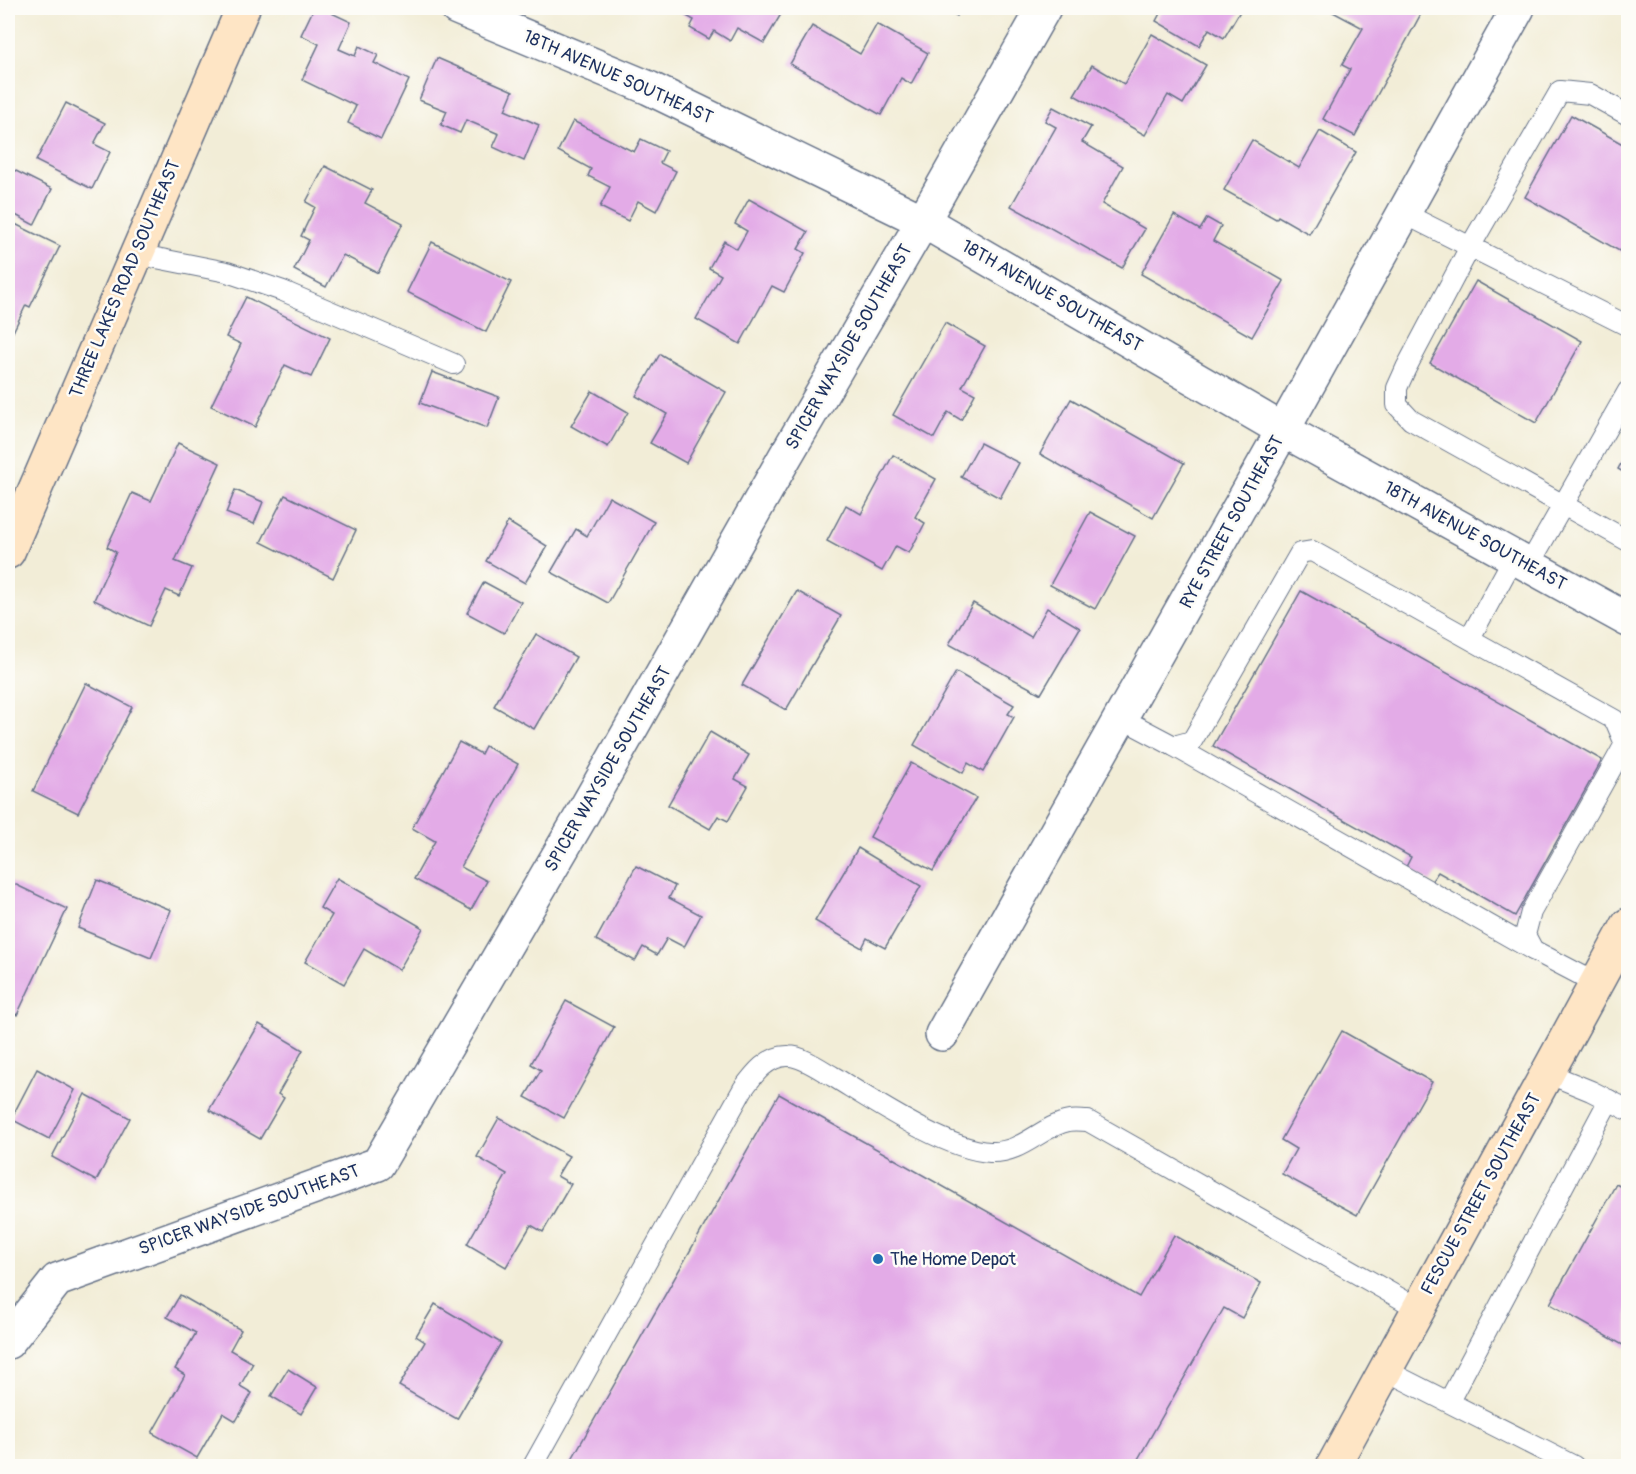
<svg xmlns="http://www.w3.org/2000/svg" width="1636" height="1474" font-family="Pangolin,sans-serif">
	<style>
		.building { fill: #e3abe7 }
		.lines { fill: none; stroke-linecap: round; stroke-linejoin: round }
		.lane-casing { stroke: #667288; stroke-width: 22 }
		.street-casing { stroke: #667288; stroke-width: 36 }
		.secondary-casing { stroke: #667288; stroke-width: 36 }
		.lane { stroke: #fff; stroke-width: 20 }
		.street { stroke: #fff; stroke-width: 33 }
		.secondary { stroke: #fee5c5; stroke-width: 33 }
		.poi-dot { fill: #1f6fb2; stroke: #fdfcf7; stroke-width: 2 }
		.labels { text-anchor: middle; dominant-baseline: central; stroke-width: 5; stroke-linejoin: round; paint-order: stroke }
		.street-label { font-size: 18px; fill: #1b2f5e; stroke: #fdfcf7 }
		.poi-label { font-size: 18px; fill: #1b2f5e; stroke: #fdfcf7; text-anchor: start }
	</style>
	<rect width="100%" height="100%" fill="#fdfcf7"/>
	<filter id="ink" filterUnits="userSpaceOnUse"><feTurbulence type="fractalNoise" baseFrequency=".0167" numOctaves="2"/><feDisplacementMap in="SourceGraphic" scale="12" xChannelSelector="R" yChannelSelector="G"/><feConvolveMatrix kernelMatrix="1 2 1 2 8 2 1 2 1" color-interpolation-filters="sRGB"/></filter>
	<filter id="wash" filterUnits="userSpaceOnUse"><feTurbulence type="fractalNoise" baseFrequency=".008" numOctaves="4" result="noise"/><feDisplacementMap in="SourceGraphic" scale="24" xChannelSelector="R" yChannelSelector="G"/><feGaussianBlur stdDeviation="1.35" result="paint"/><feColorMatrix in="noise" values="0 0 0 0 0 0 0 0 0 0 0 0 0 0 0 0 0 1.4 0 .05"/><feComposite in="paint" operator="in"/></filter>
	<g filter="url(#wash)">
		<rect width="100%" height="100%" fill="#f2edd7"/>
		<g id="blocks">
			<!-- building -->
			<g class="building">
				<path d="M314 8H321L351 22 339 49 355 56 359 46 378 55 374 63 409 80 381 139 348 123 356 106 302 80 319 44 301 35Z"/>
				<path d="M672 8H782L784 9 764 43 737 28 730 41 714 31 709 39 690 28 694 20Z"/>
				<path d="M943 8H962L957 16Z"/>
				<path d="M1163 8H1242L1224 38 1209 29 1199 46 1156 21Z"/>
				<path d="M1333 8H1419L1423 10 1355 136 1323 119 1350 69 1342 65 1363 28 1331 11Z"/>
				<path d="M877 24 928 53 911 84 901 78 881 115 790 64 812 26 860 54Z"/>
				<path d="M1152 34 1206 65 1183 104 1168 95 1145 135 1074 95 1092 65 1124 84Z"/>
				<path d="M437 58 513 91 505 110 539 125 524 161 493 147 499 134 466 120 460 133 441 125 447 111 419 100Z"/>
				<path d="M66 103 105 123 94 144 110 152 92 189 36 161Z"/>
				<path d="M1053 107 1091 127 1082 142 1123 166 1102 204 1145 229 1122 268 1011 206 1056 127 1045 121Z"/>
				<path d="M1571 115 1628 147V256L1525 197Z"/>
				<path d="M573 121 634 152 641 139 666 151 660 163 676 171 656 211 638 201 628 221 600 207 610 187 588 176 591 169 558 151Z"/>
				<path d="M1320 131 1356 152 1309 234 1278 216 1276 219 1224 190 1252 140 1299 168Z"/>
				<path d="M325 166 372 190 365 203 403 223 378 273 343 255 326 287 294 270 309 240 301 236 315 207 306 202Z"/>
				<path d="M10 168 52 189 34 225 8 211V172Z"/>
				<path d="M749 199 808 232 798 249 805 253 784 292 772 286 740 344 696 319 721 275 709 268 724 241 737 249 747 231 735 224Z"/>
				<path d="M1174 215 1200 230 1207 218 1221 226 1213 241 1284 281 1252 337 1141 274Z"/>
				<path d="M15 224 60 246 30 307 26 305 12 334 8 332V240Z"/>
				<path d="M432 242 511 282 486 332 407 292Z"/>
				<path d="M1476 281 1582 341 1536 423 1430 363Z"/>
				<path d="M246 297 330 338 311 377 285 365 255 427 211 406 241 344 226 337Z"/>
				<path d="M945 323 985 346 962 387 975 394 961 420 948 412 934 438 893 415Z"/>
				<path d="M660 354 726 392 686 463 650 443 667 414 636 396Z"/>
				<path d="M432 372 499 397 487 428 420 403Z"/>
				<path d="M592 391 628 412 608 447 571 426Z"/>
				<path d="M1071 399 1184 463 1153 518 1040 454Z"/>
				<path d="M178 443 220 463 175 561 192 568 179 596 166 590 149 626 94 600 116 552 107 547 132 493 151 501Z"/>
				<path d="M980 443 1019 463 1000 498 961 477Z"/>
				<path d="M1628 451V475L1618 469Z"/>
				<path d="M893 455 936 479 915 517 925 523 909 553 896 546 882 571 827 541 846 505 861 514Z"/>
				<path d="M235 490 263 502 254 524 226 513Z"/>
				<path d="M285 495 356 530 333 578 261 542Z"/>
				<path d="M609 497 654 522 608 603 551 572 576 529 587 536Z"/>
				<path d="M1090 512 1135 536 1095 609 1050 585Z"/>
				<path d="M508 522 547 546 525 583 486 561Z"/>
				<path d="M484 582 521 602 504 633 467 613Z"/>
				<path d="M797 591 841 616 786 710 742 685Z"/>
				<path d="M1301 591 1602 760 1515 916 1438 872 1431 882 1406 867 1411 857 1213 746Z"/>
				<path d="M973 603 1031 637 1047 608 1080 628 1041 694 949 644Z"/>
				<path d="M536 634 576 657 534 729 494 706Z"/>
				<path d="M956 672 1014 705 1008 714 1014 717 983 772 968 763 963 773 914 745Z"/>
				<path d="M86 683 132 707 78 813 33 791Z"/>
				<path d="M710 732 749 755 735 779 748 786 728 821 718 816 710 829 668 805Z"/>
				<path d="M459 742 481 754 485 746 518 764 461 867 487 881 471 910 414 879 435 841 412 828Z"/>
				<path d="M911 763 976 798 933 871 870 837Z"/>
				<path d="M858 848 921 886 885 948 867 938 862 948 815 921Z"/>
				<path d="M636 866 675 886 669 898 701 915 684 947 667 938 657 955 643 947 635 961 596 940Z"/>
				<path d="M337 878 423 928 399 970 364 949 344 984 305 962 332 915 320 908Z"/>
				<path d="M97 880 171 910 151 958 78 928Z"/>
				<path d="M8 881 67 909 17 1015 8 1010Z"/>
				<path d="M566 1001 614 1027 564 1118 525 1097 541 1070 531 1064Z"/>
				<path d="M259 1024 303 1050 278 1094 284 1098 260 1139 209 1110Z"/>
				<path d="M1342 1031 1432 1082 1357 1215 1282 1174 1296 1149 1281 1140Z"/>
				<path d="M37 1069 75 1090 49 1139 11 1119Z"/>
				<path d="M85 1094 130 1118 96 1181 52 1157Z"/>
				<path d="M779 1094 1139 1297 1174 1235 1261 1283 1242 1318 1224 1308 1134 1466H568Z"/>
				<path d="M499 1118 569 1156 557 1176 571 1184 543 1232 531 1225 506 1267 467 1244 507 1174 477 1157Z"/>
				<path d="M1616 1184 1628 1191V1348L1550 1304Z"/>
				<path d="M180 1295 241 1330 230 1350 253 1363 240 1386 252 1393 236 1421 223 1413 197 1458 152 1433 185 1375 175 1369 196 1333 167 1317Z"/>
				<path d="M435 1304 501 1343 457 1419 399 1386 425 1342 416 1336Z"/>
				<path d="M288 1369 317 1387 301 1414 271 1396Z"/>
			</g>
		</g>
	</g>
	<g filter="url(#ink)">
		<use href="#blocks" fill-opacity="0" stroke="#667288" stroke-width="1.5"/>
		<g class="lines">
			<!-- lane casing -->
			<g class="lane-casing">
				<g id="lane">
					<path d="M1628 115 1590 94 1560 91 1470 247 1406 368 1397 388V405L1411 420 1628 541"/>
					<path d="M1403 213 1628 326"/>
					<path d="M136 254 227 272 283 291 454 364"/>
					<path d="M1529 565 1628 391"/>
					<path d="M1470 638 1514 557"/>
					<path d="M1121 718 1174 746 1192 741 1300 553 1312 551 1615 720 1625 744 1531 912 1525 935 1533 950 1596 983"/>
					<path d="M1174 746 1533 950"/>
					<path d="M1547 1073 1591 1091 1628 1110"/>
					<path d="M1385 1370 1574 1466"/>
					<path d="M1449 1401 1609 1100"/>
					<path d="M533 1466 743 1089C754 1074 768 1055 789 1056 802 1056 823 1071 834 1077 872 1100 946 1150 990 1152 1022 1154 1041 1126 1069 1121 1075 1120 1082 1121 1088 1121L1419 1309"/>
				</g>
			</g>
			<!-- street casing -->
			<g class="street-casing">
				<g id="street">
					<path d="M457 8 649 88 923 221 1283 430 1628 620"/>
					<path d="M942 1034 1283 430 1518 8"/>
					<path d="M8 1342 57 1280 378 1164 579 820 785 457 923 221 1044 8"/>
				</g>
			</g>
			<!-- secondary casing -->
			<g class="secondary-casing">
				<g id="secondary">
					<path d="M8 552 243 8"/>
					<path d="M1333 1466 1628 925"/>
				</g>
			</g>
			<!-- lane -->
			<use href="#lane" class="lane"/>
			<!-- street -->
			<use href="#street" class="street"/>
			<!-- secondary -->
			<use href="#secondary" class="secondary"/>
		</g>
	</g>
	<!-- markers -->
	<circle class="poi-dot" cx="878" cy="1259" r="6"/>
	<g class="labels">
		<!-- street labels -->
		<g class="street-label">
			<text transform="translate(618 77) rotate(24)">18TH AVENUE SOUTHEAST</text>
			<text transform="translate(125 279) rotate(-67)">THREE LAKES ROAD SOUTHEAST</text>
			<text transform="translate(1052 296) rotate(30)">18TH AVENUE SOUTHEAST</text>
			<text transform="translate(849 347) rotate(-60)">SPICER WAYSIDE SOUTHEAST</text>
			<text transform="translate(1232 522) rotate(-61)">RYE STREET SOUTHEAST</text>
			<text transform="translate(1475 536) rotate(29)">18TH AVENUE SOUTHEAST</text>
			<text transform="translate(608 769) rotate(-60)">SPICER WAYSIDE SOUTHEAST</text>
			<text transform="translate(1481 1194) rotate(-61)">FESCUE STREET SOUTHEAST</text>
			<text transform="translate(249 1210) rotate(-20)">SPICER WAYSIDE SOUTHEAST</text>
		</g>
		<!-- poi labels -->
		<g class="poi-label">
			<text x="890" y="1259">The Home Depot</text>
		</g>
	</g>
	<!-- margin -->
	<rect width="1636" height="1474" fill="none" stroke="#fdfcf7" stroke-width="30"/>
</svg>
